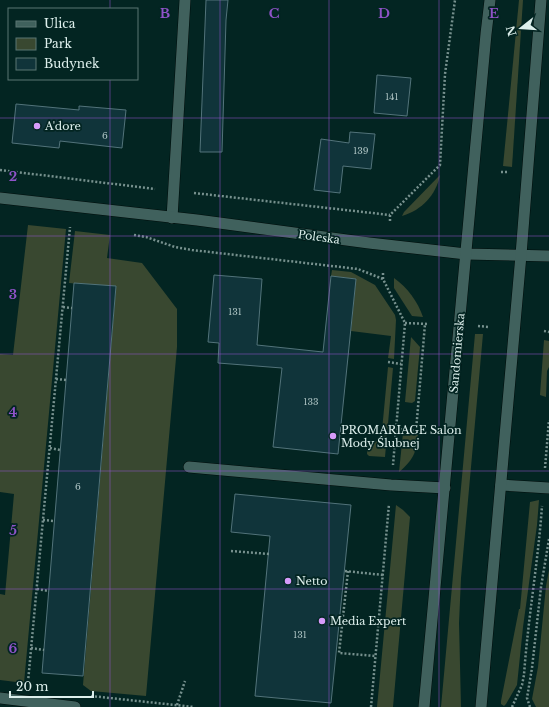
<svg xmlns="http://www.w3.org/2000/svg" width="549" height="707" font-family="'Libre Baskerville',serif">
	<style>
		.green { fill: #394830 }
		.building { fill: #10343a; stroke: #52737a }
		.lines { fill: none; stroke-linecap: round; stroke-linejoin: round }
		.service-casing { stroke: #000d0b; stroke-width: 12 }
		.minor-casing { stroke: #000d0b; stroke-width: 12 }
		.tertiary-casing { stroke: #000d0b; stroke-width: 12 }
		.path { stroke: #77918e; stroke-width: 2.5; stroke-dasharray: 2 2; stroke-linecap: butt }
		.service { stroke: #40615d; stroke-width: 11 }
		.minor { stroke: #40615d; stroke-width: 11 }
		.tertiary { stroke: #40615d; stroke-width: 11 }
		.grid { fill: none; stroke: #8f53c8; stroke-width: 1; stroke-opacity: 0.55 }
		.poi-dot { fill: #d69bfa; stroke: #032522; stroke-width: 1.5 }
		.labels { text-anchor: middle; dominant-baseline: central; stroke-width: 3.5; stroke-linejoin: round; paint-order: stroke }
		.number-label { font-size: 9px; fill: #aac0c0 }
		.poi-label { font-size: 11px; fill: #ddefec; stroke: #032522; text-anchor: start }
		.street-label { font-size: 11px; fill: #ddefec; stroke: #032522 }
		.grid-label { font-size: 13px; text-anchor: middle; font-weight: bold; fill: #8f53c8; stroke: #032522; stroke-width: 3.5; stroke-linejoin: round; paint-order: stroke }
	</style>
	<rect width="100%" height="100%" fill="#032522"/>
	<!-- green -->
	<g class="green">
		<path d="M519 0H523L512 167 503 166Z"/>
		<path d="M440 175C436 195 422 210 402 216L404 212Z"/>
		<path d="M28 225 66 229 24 683 0 680V594L5 595 14 494 0 492V354L13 355Z"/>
		<path d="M75 231 110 235 107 258 142 263 177 309V347L146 696 91 691 83 685 116 287 69 283Z"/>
		<path d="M332 270 351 272 375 285 395 315 396 320 394 359 388 358 391 336 351 331 356 279 331 276Z"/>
		<path d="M394 278C407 287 418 302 423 317L412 316 394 288Z"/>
		<path d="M475 334H483L461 578 459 623 461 707H441Z"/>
		<path d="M411 337 420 347 415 401 412 403 405 402Z"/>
		<path d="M544 340 549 341V367L547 371 546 397 540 395Z"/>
		<path d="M388 367 393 368 385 457 369 456 367 454 368 442 372 441H381Z"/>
		<path d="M403 433 418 434C416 453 414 459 399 472Z"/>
		<path d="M539 500 537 525 523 627 517 685 506 704 504 706 501 704V701L519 609H520L530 502Z"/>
		<path d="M396 505 403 510 410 517 393 707H377Z"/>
		<path d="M549 570V707H536L532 699 538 667 546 586Z"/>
	</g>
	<!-- building -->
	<g class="building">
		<path d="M206 0H228L226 20 222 152H200Z"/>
		<path d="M377 75 411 78 407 116 374 113Z"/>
		<path d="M16 104 79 110V106L126 110 122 148 60 141 59 148 12 143Z"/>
		<path d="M350 132 375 134 371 169 343 166 340 193 314 190 321 139 349 143Z"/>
		<path d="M214 275 262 279 257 345 323 352 331 276 356 279 338 454 273 447 282 368 218 363 219 343 208 342Z"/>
		<path d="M74 283 116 286 83 676 42 673Z"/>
		<path d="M235 494 351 505 331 703 255 696 270 536 231 532Z"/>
	</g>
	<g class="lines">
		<!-- service casing -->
		<g class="service-casing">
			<g id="service">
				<path d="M189 467 391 485 445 488"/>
				<path d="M501 485 549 488"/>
			</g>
		</g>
		<!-- minor casing -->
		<g class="minor-casing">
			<g id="minor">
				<path d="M172 218 185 0"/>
				<path d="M0 698 75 707"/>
			</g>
		</g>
		<!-- tertiary casing -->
		<g class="tertiary-casing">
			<g id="tertiary">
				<path d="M0 198 197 220 369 243 466 254 549 256"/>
				<path d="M424 707 486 34 490 0"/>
				<path d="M481 707 521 255 541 0"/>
			</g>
		</g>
		<!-- path -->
		<g class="path">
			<path d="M0 170 155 189"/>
			<path d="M501 172H508"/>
			<path d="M194 193 390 215"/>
			<path d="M390 221V215L440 165 445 74 455 0"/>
			<path d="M134 235 146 237 175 247 192 250 358 269 383 279"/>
			<path d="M383 273V279L405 323 393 465"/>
			<path d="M63 307 72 308"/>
			<path d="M405 323 428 324"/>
			<path d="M478 326 489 327"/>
			<path d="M544 331 549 332"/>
			<path d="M388 362 401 364"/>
			<path d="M56 379 66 380"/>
			<path d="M396 429 416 431 425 324"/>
			<path d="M50 448 60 450"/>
			<path d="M545 468 549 420"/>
			<path d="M43 520 54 521"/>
			<path d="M231 551 269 554"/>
			<path d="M345 571 383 575"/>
			<path d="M348 571 339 653 375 656"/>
			<path d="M37 589 49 591"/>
			<path d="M31 648 44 650"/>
			<path d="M28 682 70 227"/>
			<path d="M91 696 194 707"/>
			<path d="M177 705 185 681"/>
			<path d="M371 707 389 504"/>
			<path d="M512 707 522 685 524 675C528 618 538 563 542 506"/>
			<path d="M530 707 527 698 532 668 541 587 549 539"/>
		</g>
		<!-- service -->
		<use href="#service" class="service"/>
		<!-- minor -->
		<use href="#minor" class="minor"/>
		<!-- tertiary -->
		<use href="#tertiary" class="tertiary"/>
	</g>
	<!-- grid -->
	<path class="grid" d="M110 0V9M220 0V707M329 0V707M439 0V707M110 79V707M0 118H549M0 236H549M0 354H549M0 471H549M0 589H549"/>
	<!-- markers -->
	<g class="poi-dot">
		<circle cx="37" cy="126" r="4"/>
		<circle cx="333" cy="436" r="4"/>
		<circle cx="288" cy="581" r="4"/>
		<circle cx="322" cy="621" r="4"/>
	</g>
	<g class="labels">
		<!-- number labels -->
		<g class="number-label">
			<text x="392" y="96">141</text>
			<text x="105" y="135">6</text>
			<text x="361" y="150">139</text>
			<text x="235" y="311">131</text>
			<text x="311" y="401">133</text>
			<text x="78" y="486">6</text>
			<text x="300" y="634">131</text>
		</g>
		<!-- poi labels -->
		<g class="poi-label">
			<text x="45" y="126">A'dore</text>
			<text x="341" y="430">PROMARIAGE Salon<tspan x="341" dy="13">Mody Ślubnej</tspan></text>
			<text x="296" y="581">Netto</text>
			<text x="330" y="621">Media Expert</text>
		</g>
		<!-- street labels -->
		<g class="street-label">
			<text transform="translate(319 237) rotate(8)">Poleska</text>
			<text transform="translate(457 353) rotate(-85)">Sandomierska</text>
		</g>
	</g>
	<g class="grid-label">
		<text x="165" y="18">B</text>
		<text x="274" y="18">C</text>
		<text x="384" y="18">D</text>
		<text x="494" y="18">E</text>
		<text x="13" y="181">2</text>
		<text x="13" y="299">3</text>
		<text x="13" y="417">4</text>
		<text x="13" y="535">5</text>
		<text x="13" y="653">6</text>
	</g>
	<!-- legend -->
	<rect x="8" y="8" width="130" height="72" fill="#032522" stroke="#5a7673"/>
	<rect x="16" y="21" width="20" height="6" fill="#40615d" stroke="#5a7673"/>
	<text x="44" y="28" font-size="12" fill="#ddefec">Ulica</text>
	<rect x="16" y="38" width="20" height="12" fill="#394830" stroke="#5a7673"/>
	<text x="44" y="48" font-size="12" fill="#ddefec">Park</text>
	<rect x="16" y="58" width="20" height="12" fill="#10343a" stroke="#5a7673"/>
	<text x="44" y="68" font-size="12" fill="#ddefec">Budynek</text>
	<!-- north arrow -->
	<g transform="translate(521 28) rotate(253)" stroke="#032522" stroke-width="3" paint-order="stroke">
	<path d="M0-3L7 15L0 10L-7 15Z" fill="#ddefec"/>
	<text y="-6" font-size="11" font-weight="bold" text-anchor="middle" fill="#ddefec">N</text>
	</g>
	<!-- scale -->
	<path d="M10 691v6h83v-6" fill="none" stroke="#ddefec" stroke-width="2"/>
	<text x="16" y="691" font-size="12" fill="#ddefec" stroke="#032522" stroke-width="3" paint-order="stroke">20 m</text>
</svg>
